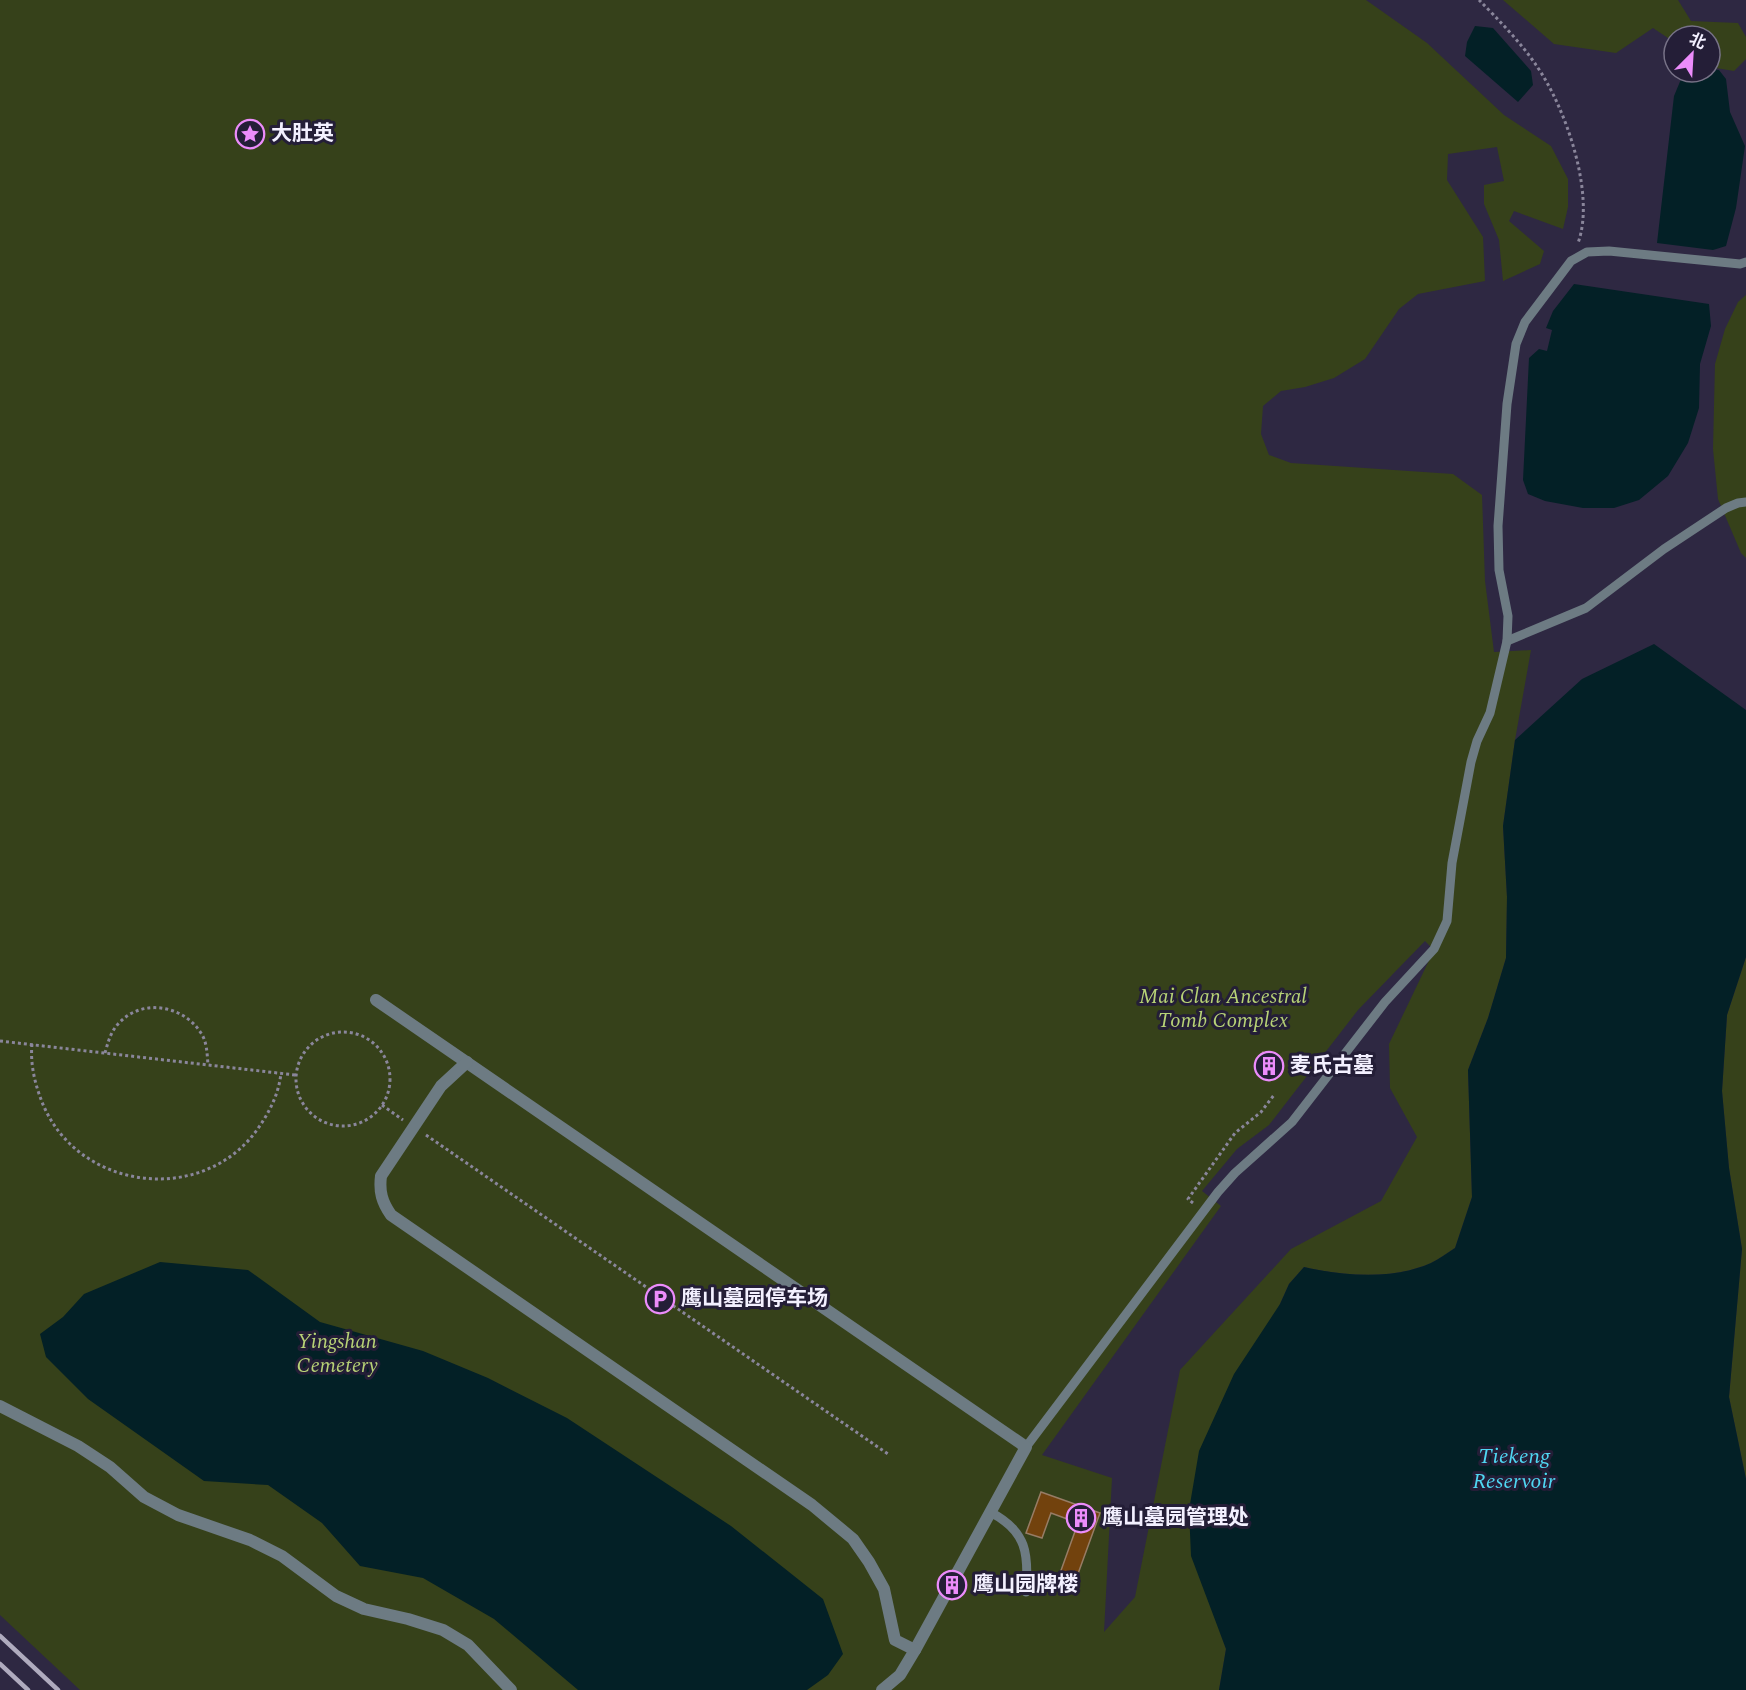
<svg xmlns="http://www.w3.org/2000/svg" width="1746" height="1690" font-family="Spectral,'Noto Sans SC',serif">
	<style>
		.green { fill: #36411a; fill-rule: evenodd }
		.water { fill: #032026 }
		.building { fill: #72420d; stroke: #977c65; stroke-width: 1.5 }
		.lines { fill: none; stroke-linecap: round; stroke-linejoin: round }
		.path { stroke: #8a869b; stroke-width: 3; stroke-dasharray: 3 3; stroke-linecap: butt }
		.service { stroke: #6d7b83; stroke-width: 9 }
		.minor { stroke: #6d7b83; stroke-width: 12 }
		.rail { stroke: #afabbe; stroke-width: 4.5 }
		.labels { text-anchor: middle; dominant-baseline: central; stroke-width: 6; stroke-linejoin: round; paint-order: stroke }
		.poi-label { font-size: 21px; font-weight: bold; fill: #f3f0ff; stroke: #241e37; text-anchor: start }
		.park-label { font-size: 21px; font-style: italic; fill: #b7d276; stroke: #241e37 }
		.water-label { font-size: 22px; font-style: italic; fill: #4fd7f2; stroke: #241e37 }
	</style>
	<rect width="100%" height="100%" fill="#2e2842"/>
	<!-- green -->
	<g class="green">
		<path d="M0 0H1366L1427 43 1504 115 1551 146 1568 179V207L1563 229 1514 211 1509 221 1544 251 1540 264 1503 281 1499 240 1484 204V185L1504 181 1497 147 1448 154 1447 180 1483 237 1485 281 1418 294 1399 309 1365 359 1334 378 1305 387 1281 391 1263 406 1261 434 1269 455 1291 463 1453 474 1482 495 1485 581 1494 652 1531 650 1515 740 1503 826 1507 897 1506 958 1488 1018 1468 1070 1472 1197 1455 1248C1447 1253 1439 1259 1431 1263 1392 1280 1344 1276 1304 1267L1289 1284 1280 1304 1211 1606 1226 1649 1219 1690H80L0 1615ZM1425 941 1434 950 1389 1044 1390 1088 1417 1137 1381 1201 1291 1249 1180 1370 1135 1597 1104 1632 1112 1478 1042 1455 1221 1206 1202 1191 1237 1149 1269 1125 1358 1010Z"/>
		<path d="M1503 0H1678L1691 21 1738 23 1746 37V59L1734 71 1710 67V36H1674V42L1653 28 1616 53 1554 44Z"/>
		<path d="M1746 295V558L1741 553 1718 499 1713 449 1715 364 1725 329 1738 302Z"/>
		<path d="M1746 957V1479L1729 1397 1742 1249 1729 1168 1722 1091 1727 1015Z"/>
	</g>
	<!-- water -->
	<g class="water">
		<path d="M1475 26 1493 28 1531 71 1533 85 1518 102 1465 56 1467 42Z"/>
		<path d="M1710 69 1719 70 1726 79 1730 112 1745 146 1736 208 1726 246 1713 250 1657 243 1674 96 1684 72H1710Z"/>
		<path d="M1574 284 1709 304 1711 326 1700 364 1699 408 1688 443 1668 476 1639 500 1614 508H1583L1545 501 1528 494 1523 480 1529 358 1539 349 1547 351 1552 330 1546 328 1553 311Z"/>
		<path d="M1654 644 1746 710V957L1727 1015 1722 1091 1729 1168 1742 1249 1729 1397 1746 1479V1690H1219L1226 1649 1191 1556 1189 1510 1199 1451 1234 1374 1280 1304 1289 1284 1304 1267C1344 1276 1393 1280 1431 1263 1439 1259 1447 1253 1455 1248L1472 1197 1468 1070 1488 1018 1506 958 1507 897 1503 826 1515 740 1582 679Z"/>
		<path d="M160 1262 248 1270 320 1322 423 1351 488 1378 567 1418 731 1526 823 1599 843 1654 828 1675 807 1690H578L494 1619 423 1578 360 1566 322 1523 268 1485 204 1481 88 1399 46 1357 40 1334 63 1317 84 1294Z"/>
	</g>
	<!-- building -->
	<g class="building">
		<path d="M1263 1052 1275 1061 1268 1071 1256 1061Z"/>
		<path d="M1041 1492 1100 1513 1075 1582 1059 1576 1078 1523 1051 1513 1042 1538 1026 1533Z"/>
	</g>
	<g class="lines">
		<!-- path -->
		<g class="path">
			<path d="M1479 0C1497 18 1522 44 1536 65 1565 106 1596 194 1578 243"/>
			<circle cx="343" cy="1079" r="47"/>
			<path d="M0 1041 295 1075"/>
			<path d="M32 1044C30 1064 35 1084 42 1102 78 1193 208 1207 261 1124 271 1109 279 1092 281 1073"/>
			<path d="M105 1053C108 1042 111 1031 119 1023 142 998 183 1005 201 1033 207 1042 207 1053 208 1065"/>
			<path d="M382 1105 403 1120"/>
			<path d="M426 1135 888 1454"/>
			<path d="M1193 1203 1188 1199 1235 1133 1261 1112 1274 1095"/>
		</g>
		<!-- service -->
		<g class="service">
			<path d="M1507 641 1586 608 1664 549 1726 508 1738 503 1746 502"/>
			<path d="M1026 1447 1218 1192 1235 1173 1292 1122 1385 1002 1434 949 1447 921 1452 863 1471 762 1477 741 1490 713 1507 641 1508 616 1499 570 1498 526 1507 404 1516 344 1525 322 1571 261 1587 252 1609 251 1740 264 1746 262"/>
			<path d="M990 1512C1027 1531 1029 1554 1026 1592"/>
		</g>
		<!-- minor -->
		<g class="minor">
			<path d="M376 1000C593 1148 808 1299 1026 1447L915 1650 900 1675 882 1690"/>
			<path d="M467 1062 441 1086 381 1176C379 1192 382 1202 391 1215L812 1505 853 1539 869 1562 884 1589 895 1640 915 1650"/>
			<path d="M0 1406 78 1446 110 1467 144 1497 178 1515 250 1540 282 1556 336 1596 364 1609 408 1619 443 1630 468 1645 511 1690"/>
		</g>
		<!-- rail -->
		<g class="rail">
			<path d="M0 1636 58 1690"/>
			<path d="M0 1664 28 1690"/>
		</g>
	</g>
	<!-- icons -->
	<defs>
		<g id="sight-ring" transform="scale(1.5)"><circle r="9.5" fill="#241e37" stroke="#ec8cfb" stroke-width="1.5"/><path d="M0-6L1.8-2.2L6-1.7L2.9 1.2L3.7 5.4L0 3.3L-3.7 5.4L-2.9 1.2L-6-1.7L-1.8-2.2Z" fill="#ec8cfb"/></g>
		<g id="building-ring" transform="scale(1.5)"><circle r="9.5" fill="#241e37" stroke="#ec8cfb" stroke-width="1.5"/><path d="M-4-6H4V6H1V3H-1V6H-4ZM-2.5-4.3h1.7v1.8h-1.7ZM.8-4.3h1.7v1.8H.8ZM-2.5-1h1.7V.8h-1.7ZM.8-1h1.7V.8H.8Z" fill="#ec8cfb"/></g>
		<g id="parking-ring" transform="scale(1.5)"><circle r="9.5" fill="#241e37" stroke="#ec8cfb" stroke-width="1.5"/><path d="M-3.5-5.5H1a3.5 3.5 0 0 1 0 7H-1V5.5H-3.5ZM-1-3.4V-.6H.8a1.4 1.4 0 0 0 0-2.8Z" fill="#ec8cfb"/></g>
	</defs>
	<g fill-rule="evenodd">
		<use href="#sight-ring" x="250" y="134"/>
		<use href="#building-ring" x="1269" y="1066"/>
		<use href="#parking-ring" x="660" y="1299"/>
		<use href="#building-ring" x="1081" y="1518"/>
		<use href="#building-ring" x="952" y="1585"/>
	</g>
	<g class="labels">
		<!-- poi labels -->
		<g class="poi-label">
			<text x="271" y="134">大肚英</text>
			<text x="1290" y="1066">麦氏古墓</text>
			<text x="681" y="1299">鹰山墓园停车场</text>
			<text x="1102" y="1518">鹰山墓园管理处</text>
			<text x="973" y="1585">鹰山园牌楼</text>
		</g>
		<!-- park labels -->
		<g class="park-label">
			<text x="1223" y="997">Mai Clan Ancestral<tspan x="1223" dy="24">Tomb Complex</tspan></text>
			<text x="337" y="1342">Yingshan<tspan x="337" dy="24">Cemetery</tspan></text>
		</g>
		<!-- water labels -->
		<g class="water-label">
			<text x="1514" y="1456">Tiekeng<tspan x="1514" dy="25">Reservoir</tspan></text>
		</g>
	</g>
	<!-- north arrow -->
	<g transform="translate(1692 54) rotate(24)"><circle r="28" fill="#241e37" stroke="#777287" stroke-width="1.5"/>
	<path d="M0-4.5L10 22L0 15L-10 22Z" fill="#ec8cfb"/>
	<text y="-9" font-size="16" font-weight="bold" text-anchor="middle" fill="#f3f0ff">北</text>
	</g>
</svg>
